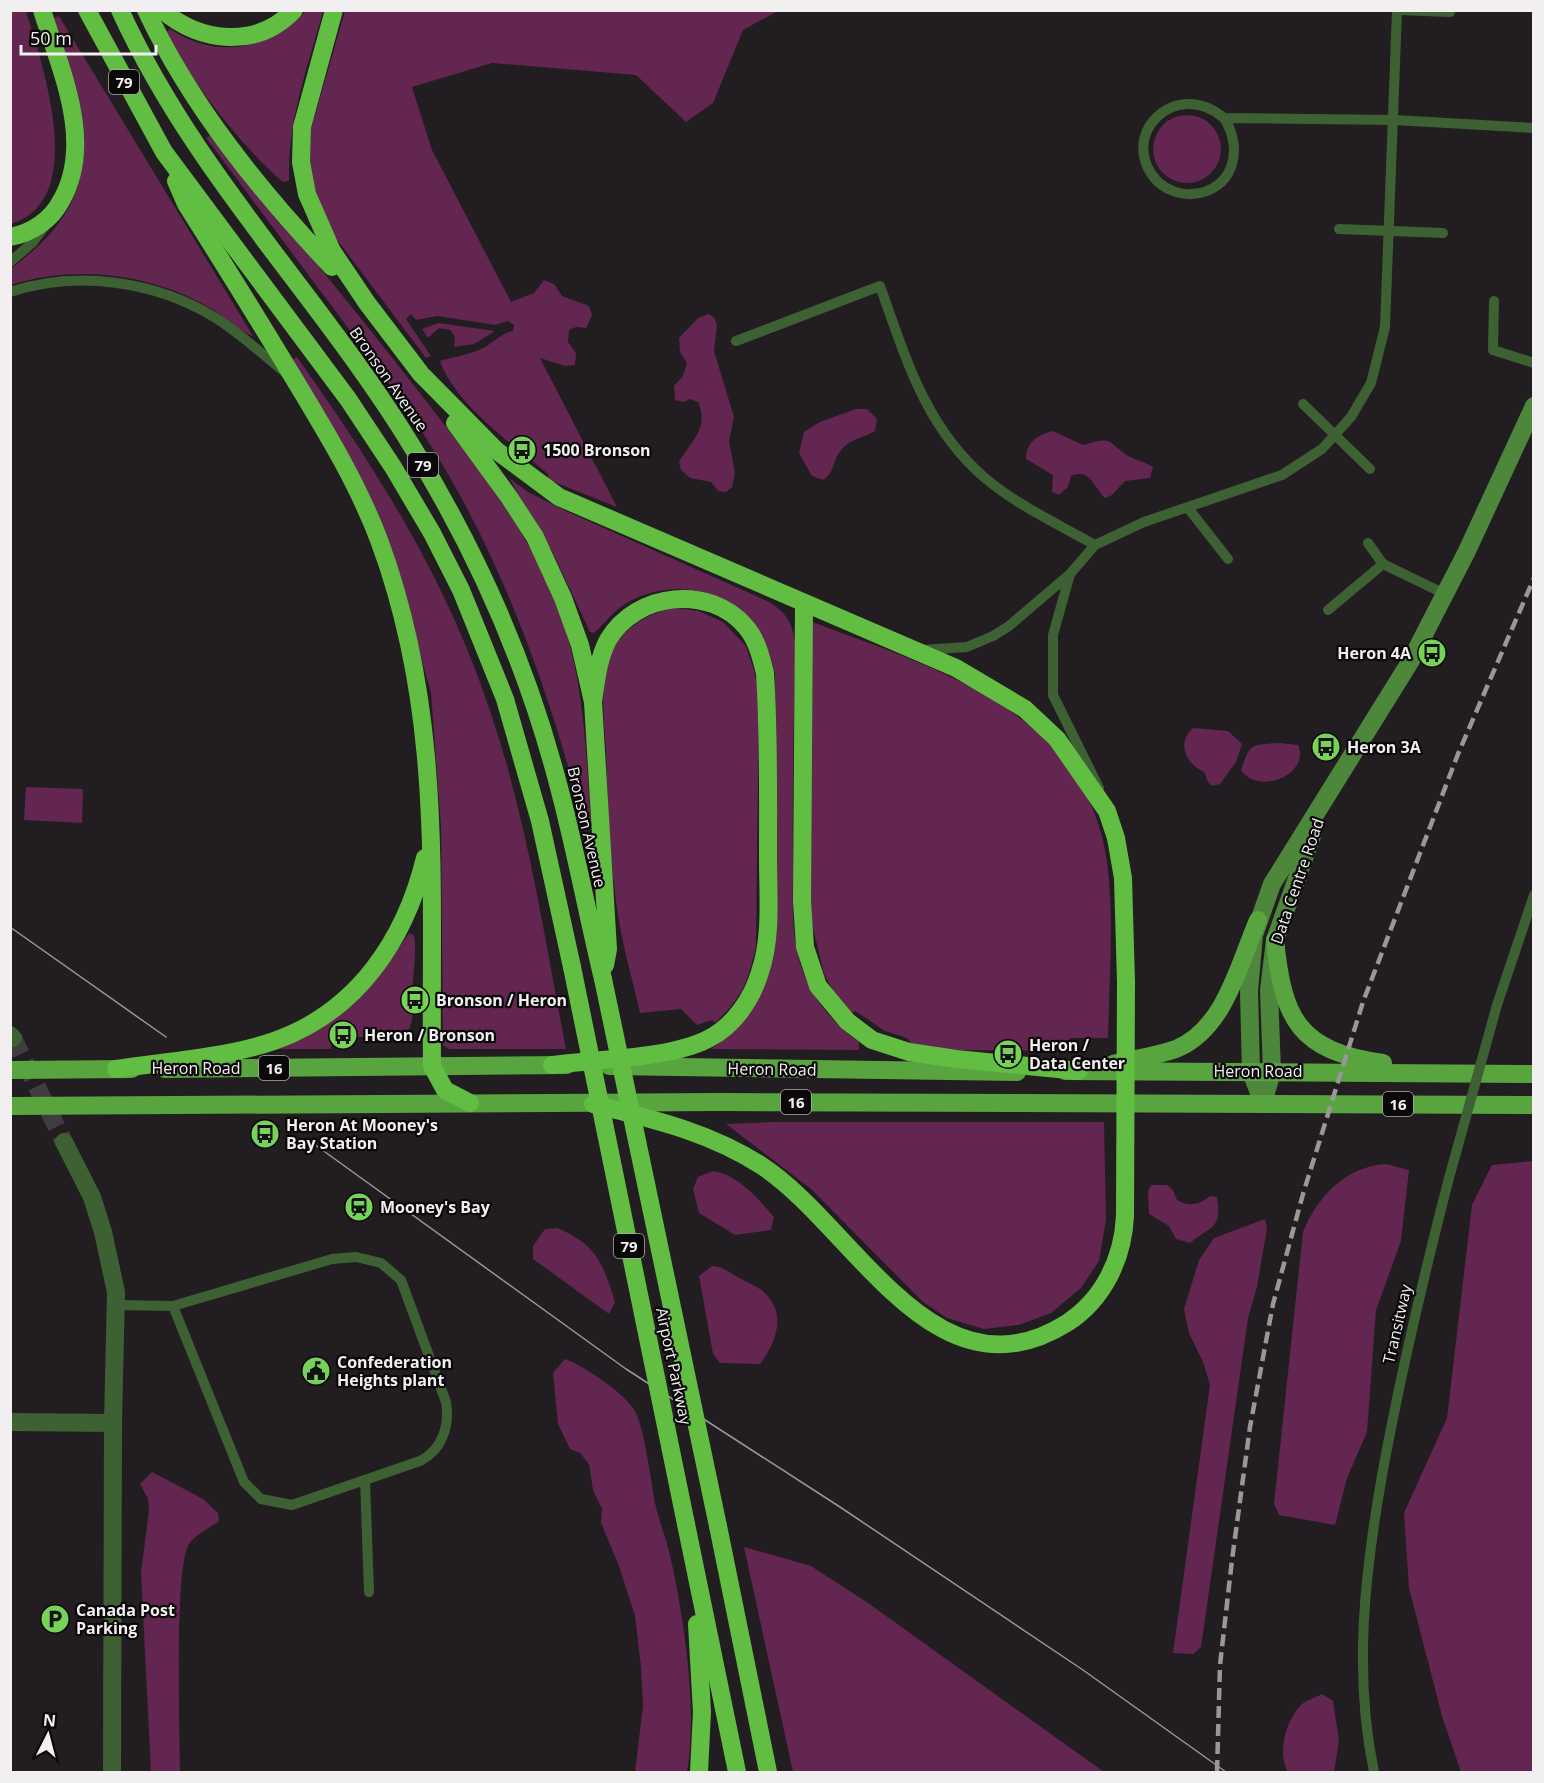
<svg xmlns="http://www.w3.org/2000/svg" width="1544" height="1783" font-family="'Open Sans',sans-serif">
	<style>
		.green { fill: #622650 }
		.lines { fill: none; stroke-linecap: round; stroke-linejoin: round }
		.street-tunnel { stroke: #413c3f; stroke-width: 18; stroke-dasharray: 18 9; stroke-linecap: butt }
		.lane { stroke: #3e6133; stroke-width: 10 }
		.street { stroke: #3e6133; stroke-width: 18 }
		.secondary { stroke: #4d873b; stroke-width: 18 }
		.primary { stroke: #58a43f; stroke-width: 18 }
		.highway { stroke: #62be42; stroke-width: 18 }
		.tram { stroke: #9a9799; stroke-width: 1.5 }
		.rail { stroke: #9a9799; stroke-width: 4.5; stroke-dasharray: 12 6; stroke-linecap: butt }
		.lane-bridge { stroke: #3e6133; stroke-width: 10 }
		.highway-bridge { stroke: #62be42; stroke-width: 18 }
		.labels { text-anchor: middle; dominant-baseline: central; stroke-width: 4.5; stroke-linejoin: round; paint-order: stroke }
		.shield { fill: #0a0809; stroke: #acaaab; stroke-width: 1.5 }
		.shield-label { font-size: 15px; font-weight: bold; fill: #f2eff1 }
		.street-label { font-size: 16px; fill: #f2eff1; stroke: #0a0809 }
		.poi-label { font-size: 16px; font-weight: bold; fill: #f2eff1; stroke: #0a0809; text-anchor: start }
	</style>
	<rect width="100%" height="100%" fill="#221d20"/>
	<!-- green -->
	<g class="green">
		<path d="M11 10 26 11C42 65 90 200 11 224Z"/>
		<path d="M306 11H323C307 70 288 118 289 181L283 182C235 140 198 88 164 34L170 29C216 60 270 50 306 11Z"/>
		<path d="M345 11H778L743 30 713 103 686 122 636 75 492 63 412 87 432 150 511 302 534 293 544 280 554 284 562 296 589 306 592 315 586 328 576 327 569 330 568 342 576 353 575 365 565 366 540 358 617 507 549 480 548 474C514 446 454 403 440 361 453 357 467 355 479 350 492 345 500 333 513 331L514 325 508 321 495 325 437 316 416 320 411 314 406 319 431 356 426 358 329 229 316 193 309 161 311 129Z"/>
		<path d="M59 16 253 336C236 331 220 312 203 304 146 273 72 265 11 285L10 269C118 191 82 125 53 18Z"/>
		<circle cx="1187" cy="149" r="34"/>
		<path d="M212 134C284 225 359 314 430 406 476 466 524 526 554 596 584 669 586 749 591 827L585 828C551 697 507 570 436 454 405 403 369 356 334 309 291 252 249 195 206 138Z"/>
		<path d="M708 314 714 317 717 325 714 351 734 417 729 441 735 473 732 487 726 492 718 491 711 482 690 478 681 470 679 461C693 440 709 427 698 402L690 399 684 402 675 400 674 386 683 376 687 363 680 352 679 338 698 318Z"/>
		<path d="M439 323 495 331 474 344 454 347 455 337 450 330 439 328 428 338 422 329Z"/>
		<path d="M297 357C381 476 451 586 495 726 529 831 545 941 566 1049H449L443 1045 441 827 431 693 397 573 291 360Z"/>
		<path d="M856 409H867L877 419 875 431C864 438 852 438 842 449 832 459 836 472 823 480L812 476 799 453 804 432 820 422Z"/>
		<path d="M1053 431 1083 445C1116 435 1106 443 1130 457 1138 461 1146 462 1153 467L1150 478 1125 481 1112 495 1105 498C1093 487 1091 468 1071 476L1068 487 1059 495 1052 492 1053 475 1026 459C1026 442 1038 435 1053 431Z"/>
		<path d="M509 478 528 492 566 511 765 600C786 611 793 622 795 645 794 719 792 794 793 868 793 903 790 944 805 976 817 1004 835 1025 859 1042V1050L711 1049C757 1018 769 985 776 932L775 673C770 657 766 641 756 627 726 584 657 577 617 610 609 617 602 626 594 633L590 632 552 551Z"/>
		<path d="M674 608 699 611 723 622 746 646 754 670 759 692 756 946C748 982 743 997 715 1023L712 1020 697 1025 681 1009 640 1013C635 989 628 966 623 942 610 880 608 814 606 750 604 723 600 690 608 663 617 632 643 614 674 608Z"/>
		<path d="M810 621C936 669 1091 711 1108 870 1114 925 1109 982 1108 1038H1070L1069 1051 958 1050 913 1046 907 1038 885 1031 855 1011 852 1014 837 998 824 974 811 920Z"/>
		<path d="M1193 728 1228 731 1242 744 1236 762 1220 784 1212 786 1208 782 1204 772C1186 764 1176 743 1193 728Z"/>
		<path d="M1280 743 1298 745C1311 775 1257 796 1241 770 1251 742 1250 745 1280 743Z"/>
		<path d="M26 787 83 789 82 823 24 820Z"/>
		<path d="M409 933 414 935C417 955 413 973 412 994H407L408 1005 413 1006C412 1018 413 1031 401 1037H332L331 1049H275L390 961Z"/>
		<path d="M773 1122H1104L1106 1220 1099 1261 1081 1288 1051 1313 1019 1325 984 1329 947 1318 923 1302 811 1189 726 1124Z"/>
		<path d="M1533 1161V1772H1461L1442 1716 1409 1588 1404 1513 1447 1418 1472 1205 1492 1165Z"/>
		<path d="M1386 1164 1409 1170 1401 1241 1376 1310 1367 1432 1347 1478 1335 1525 1279 1515 1274 1504 1303 1232C1318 1196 1345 1167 1386 1164Z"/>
		<path d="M713 1171C738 1175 758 1198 774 1217L771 1230 735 1235 699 1213 693 1189 698 1177Z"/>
		<path d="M1151 1185H1167L1173 1190 1177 1200C1189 1207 1199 1205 1210 1196L1217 1197C1222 1230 1212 1225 1190 1243L1176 1239 1169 1226 1149 1214 1148 1191Z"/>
		<path d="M1265 1219 1267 1228 1257 1287 1248 1318 1201 1647 1193 1654 1173 1653 1210 1385 1203 1362 1189 1333 1184 1309 1199 1260 1214 1238Z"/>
		<path d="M557 1228C596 1244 603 1263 615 1302L609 1314 533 1259V1246L545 1229Z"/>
		<path d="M712 1266C725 1267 730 1273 741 1279 748 1283 759 1287 765 1293 787 1315 776 1343 760 1364L720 1363 713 1354 699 1276Z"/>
		<path d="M565 1359C584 1366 628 1395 636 1413 645 1433 651 1480 655 1503 659 1521 666 1538 670 1555 684 1617 698 1710 687 1772H635L643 1706 641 1667 635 1616 619 1566 601 1523 602 1509 593 1490 589 1464 580 1453 570 1449 558 1424 553 1373Z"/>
		<path d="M152 1472 203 1499 218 1513 219 1521C210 1528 195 1535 189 1544 174 1567 180 1735 180 1772H151L141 1572 149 1511 148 1499 140 1484Z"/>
		<path d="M744 1547 811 1566 868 1603 1104 1772H793Z"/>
		<path d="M1322 1694 1333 1701 1339 1741 1334 1772H1288C1277 1753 1286 1720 1301 1705 1306 1700 1315 1698 1322 1694Z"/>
	</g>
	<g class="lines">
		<!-- street-tunnel -->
		<path class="street-tunnel" d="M13 1038 64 1142"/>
		<!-- lane -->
		<g class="lane">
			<path d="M1400 10 1450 12"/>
			<path d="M1224 118C1244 149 1234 191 1192 194 1180 195 1167 190 1158 182 1115 137 1175 76 1224 118L1394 120 1534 128"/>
			<path d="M1339 229 1443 233"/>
			<path d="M10 262 32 243 45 226"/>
			<path d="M10 292C77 270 155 281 214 317 240 333 262 354 286 373"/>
			<path d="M1494 301 1493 350 1534 363"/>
			<path d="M736 341 880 286C905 356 925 427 985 478 1017 505 1058 524 1095 545"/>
			<path d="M1303 404 1370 469"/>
			<path d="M1188 508 1228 559"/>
			<path d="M1368 543 1383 564 1445 594"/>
			<path d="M1070 574 1053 635V695L1099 788"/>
			<path d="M1328 610 1383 564"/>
			<path d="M922 650 967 647 993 636 1009 626 1070 574 1095 545 1144 522 1282 475 1322 449 1351 417 1371 383 1385 327 1397 10"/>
			<path d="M1497 1005 1534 895"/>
			<path d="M116 1305 173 1306 332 1259 356 1257 381 1263 401 1280 446 1402C450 1426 442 1450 420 1461L292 1505 261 1499 244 1482 173 1306"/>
			<path d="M365 1480 369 1592"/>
			<path d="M1374 1772C1353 1672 1365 1570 1383 1470 1401 1372 1424 1275 1449 1178"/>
		</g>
		<!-- street -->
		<g class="street">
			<path d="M10 1035 13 1038"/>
			<path d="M64 1142 92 1197 103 1232 116 1292 113 1423 112 1772"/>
			<path d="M10 1422 113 1423"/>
		</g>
		<!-- secondary -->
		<g class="secondary">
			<path d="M1263 1103 1251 1072 1249 991 1254 935 1272 884 1410 662 1467 551 1534 406"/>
			<path d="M1263 1103 1272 1072 1269 990 1275 940 1313 833"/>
		</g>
		<!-- primary -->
		<g class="primary">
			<path d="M1275 940C1283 1020 1299 1051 1383 1063"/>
			<path d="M1113 1064C1134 1059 1156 1056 1176 1049 1225 1029 1239 964 1258 920"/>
			<path d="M609 1066 1017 1072"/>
			<path d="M165 1069 567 1065"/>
			<path d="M10 1070 132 1069"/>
			<path d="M1065 1071 1534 1074"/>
			<path d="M10 1106 720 1102 1534 1105"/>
		</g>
		<!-- highway -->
		<g class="highway">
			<path d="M87 10 164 152 348 399 393 467 432 533 461 590 505 699 540 821 572 967"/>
			<path d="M120 10C195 175 321 297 413 448 477 552 526 663 557 780 575 846 587 913 603 979"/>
			<path d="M146 10C191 106 260 191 332 267"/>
			<path d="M162 10C201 43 257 49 294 10"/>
			<path d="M334 10 302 127 301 162 307 194 332 251 367 303 421 374 497 451 559 497 956 668 1025 709 1057 739 1107 811 1116 838 1123 878 1126 982"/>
			<path d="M176 181 186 204C222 261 258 319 293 377 325 430 357 482 379 540 444 715 430 884 432 1066L445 1090 470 1103"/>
			<path d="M10 237C32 233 51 220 61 201 95 142 60 69 42 10"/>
			<path d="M455 423 509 497 535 537 563 598 580 645 593 702 608 949 605 965"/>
			<path d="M804 604 802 901 805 947 818 986 847 1021 872 1040 909 1052 956 1059 1079 1071"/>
			<path d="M552 1065C597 1059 669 1059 708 1039 734 1026 752 999 760 972 772 937 768 896 768 859 768 797 769 735 765 673 761 657 757 640 746 627 710 584 636 592 608 640 598 659 596 681 593 702"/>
			<path d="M116 1069C168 1061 224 1058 274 1041 357 1012 405 940 425 858"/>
			<path d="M593 1104C652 1119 710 1132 762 1166 854 1226 935 1406 1067 1323 1104 1299 1123 1258 1125 1216"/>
			<path d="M686 1524 737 1772"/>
			<path d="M718 1526 768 1772"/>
			<path d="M697 1624 702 1712 699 1772"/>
		</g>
		<!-- tram -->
		<g class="tram">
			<path d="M10 927 166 1037"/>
			<path d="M314 1144 626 1369 840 1507 1083 1670 1226 1772"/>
		</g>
		<!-- rail -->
		<path class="rail" d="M1217 1772 1220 1665 1232 1560 1250 1427 1273 1304 1303 1194 1363 1002 1458 754 1534 578"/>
		<!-- lane-bridge -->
		<path class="lane-bridge" d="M1449 1178 1497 1005"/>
		<!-- highway-bridge -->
		<g class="highway-bridge">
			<path d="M572 967 686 1524"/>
			<path d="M603 979 718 1526"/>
			<path d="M1125 1216 1126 982"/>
		</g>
	</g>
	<!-- icons -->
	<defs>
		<g id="bus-disc" transform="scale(1.5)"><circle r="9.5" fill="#77d259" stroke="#0a0809"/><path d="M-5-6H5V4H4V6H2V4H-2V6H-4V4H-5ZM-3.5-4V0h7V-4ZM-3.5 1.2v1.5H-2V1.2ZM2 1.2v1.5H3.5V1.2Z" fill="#111"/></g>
		<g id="station-disc" transform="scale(1.5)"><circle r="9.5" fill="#77d259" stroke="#0a0809"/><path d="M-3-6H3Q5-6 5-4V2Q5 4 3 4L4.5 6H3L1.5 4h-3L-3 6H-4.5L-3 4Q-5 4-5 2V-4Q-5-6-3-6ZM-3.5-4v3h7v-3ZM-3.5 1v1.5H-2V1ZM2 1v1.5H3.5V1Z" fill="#111"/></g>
		<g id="civic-disc" transform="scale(1.5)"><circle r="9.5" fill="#77d259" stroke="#0a0809"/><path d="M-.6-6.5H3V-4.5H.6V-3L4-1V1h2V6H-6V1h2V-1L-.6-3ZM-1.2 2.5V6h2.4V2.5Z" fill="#111"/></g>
		<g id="parking-disc" transform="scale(1.5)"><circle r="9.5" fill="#77d259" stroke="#0a0809"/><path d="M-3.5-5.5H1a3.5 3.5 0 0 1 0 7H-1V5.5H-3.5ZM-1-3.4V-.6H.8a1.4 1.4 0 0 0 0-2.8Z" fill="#111"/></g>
	</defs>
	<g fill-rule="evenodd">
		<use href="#bus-disc" x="522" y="450"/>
		<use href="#bus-disc" x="1432" y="653"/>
		<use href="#bus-disc" x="1326" y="747"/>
		<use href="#bus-disc" x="415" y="1000"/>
		<use href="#bus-disc" x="343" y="1035"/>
		<use href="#bus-disc" x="1008" y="1054"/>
		<use href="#bus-disc" x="265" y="1134"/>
		<use href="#station-disc" x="359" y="1207"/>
		<use href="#civic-disc" x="316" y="1371"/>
		<use href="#parking-disc" x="55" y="1619"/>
	</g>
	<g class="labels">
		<!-- shield labels -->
		<g class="shield">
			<rect x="109" y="70" width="30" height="24" rx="4.5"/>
			<rect x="408" y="453" width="30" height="24" rx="4.5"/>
			<rect x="259" y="1056" width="30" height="24" rx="4.5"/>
			<rect x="781" y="1090" width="30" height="24" rx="4.5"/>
			<rect x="1383" y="1092" width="30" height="24" rx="4.5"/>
			<rect x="614" y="1234" width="30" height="24" rx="4.5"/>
		</g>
		<g class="shield-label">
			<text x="124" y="82">79</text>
			<text x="423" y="465">79</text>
			<text x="274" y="1068">16</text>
			<text x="796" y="1102">16</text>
			<text x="1398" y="1104">16</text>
			<text x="629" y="1246">79</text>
		</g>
		<!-- street labels -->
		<g class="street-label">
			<text transform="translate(389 379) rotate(55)">Bronson Avenue</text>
			<text transform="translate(587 827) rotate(77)">Bronson Avenue</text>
			<text transform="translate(1297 881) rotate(-71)">Data Centre Road</text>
			<text x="196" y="1068">Heron Road</text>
			<text transform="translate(772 1069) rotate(1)">Heron Road</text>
			<text x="1258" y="1071">Heron Road</text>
			<text transform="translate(1397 1324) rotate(-77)">Transitway</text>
			<text transform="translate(674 1366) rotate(78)">Airport Parkway</text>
		</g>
		<!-- poi labels -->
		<g class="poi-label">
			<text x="543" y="450">1500 Bronson</text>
			<text x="1411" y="653" text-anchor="end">Heron 4A</text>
			<text x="1347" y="747">Heron 3A</text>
			<text x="436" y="1000">Bronson / Heron</text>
			<text x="364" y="1035">Heron / Bronson</text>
			<text x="1029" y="1045">Heron /<tspan x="1029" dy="18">Data Center</tspan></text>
			<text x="286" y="1125">Heron At Mooney's<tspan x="286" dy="18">Bay Station</tspan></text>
			<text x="380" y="1207">Mooney's Bay</text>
			<text x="337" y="1362">Confederation<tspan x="337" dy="18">Heights plant</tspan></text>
			<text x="76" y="1610">Canada Post<tspan x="76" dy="18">Parking</tspan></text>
		</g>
	</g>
	<!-- border -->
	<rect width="1544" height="1783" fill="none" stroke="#f2eff1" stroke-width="24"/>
	<!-- north arrow -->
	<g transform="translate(48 1735) rotate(6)" stroke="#0a0809" stroke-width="4.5" paint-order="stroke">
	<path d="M0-4.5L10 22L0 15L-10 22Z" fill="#f2eff1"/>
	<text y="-9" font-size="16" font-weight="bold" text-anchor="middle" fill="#f2eff1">N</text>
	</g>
	<!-- scale -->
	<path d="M21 45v9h135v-9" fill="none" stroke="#f2eff1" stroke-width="3"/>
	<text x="30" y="45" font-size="18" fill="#f2eff1" stroke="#0a0809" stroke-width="4.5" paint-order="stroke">50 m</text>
</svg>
